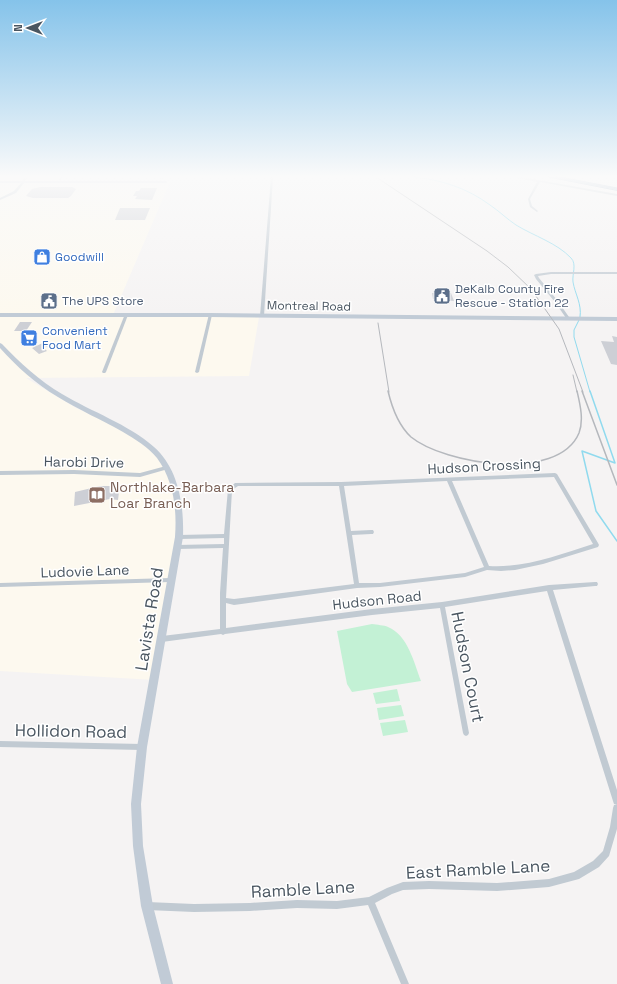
<svg xmlns="http://www.w3.org/2000/svg" width="617" height="984" font-family="'Space Grotesk',sans-serif">
	<style>
		.commercial { fill: #fdf9ef }
		.green { fill: #c3f1d5 }
		.lines { fill: none; stroke-linecap: round; stroke-linejoin: round }
		.stream-far1 { stroke: #90daee; stroke-width: 1 }
		.stream { stroke: #90daee; stroke-width: 1.5 }
		.building { fill: #cdcfd5 }
		.highway-casing { stroke: #7690ad; stroke-width: 1 }
		.street { fill: #c1cad2; fill-rule: evenodd }
		.secondary { fill: #c1cbd6; fill-rule: evenodd }
		.highway { fill: #8ba5c1; fill-rule: evenodd }
		.rail-far1 { stroke: #b5b8bd; stroke-width: 1 }
		.rail { stroke: #b5b8bd; stroke-width: 1.5 }
		.labels { text-anchor: middle; dominant-baseline: central; stroke-width: 3; stroke-linejoin: round; paint-order: stroke }
		.far-shop-label { font-size: 12px; fill: #366cbe; stroke: #fff; text-anchor: start }
		.far-service-label { font-size: 12px; fill: #4e5e75; stroke: #fff; text-anchor: start }
		.far-street-label { font-size: 12px; fill: #4a5661; stroke: #fff }
		.street-label { font-size: 14px; fill: #4a5661; stroke: #fff }
		.education-label { font-size: 14px; fill: #785e54; stroke: #fff; text-anchor: start }
		.near-street-label { font-size: 17px; fill: #4a5661; stroke: #fff }
	</style>
	<rect width="100%" height="100%" fill="#f5f3f3"/>
	<!-- commercial -->
	<path class="commercial" d="M0 177H60L57 182H170L113 315 259 317 249 376 26 378 76 408 133 433 158 455 173 480 180 538 155 680 0 671Z"/>
	<!-- green -->
	<g class="green">
		<path d="M372 624C377 625 384 625 388 627 408 635 414 663 421 681L352 692 347 684 337 631Z"/>
		<path d="M397 689 400 701 376 704 373 693Z"/>
		<path d="M401 705 404 716 379 720 377 708Z"/>
		<path d="M405 720 408 732 383 736 380 723Z"/>
	</g>
	<g class="lines">
		<!-- stream-far1 -->
		<g class="stream-far1">
			<path d="M414 177C442 180 467 188 490 205 499 211 507 219 516 225 534 236 557 243 571 258 577 264 572 274 573 282 575 294 582 304 580 317"/>
			<path d="M579 320 574 330V337L590 392"/>
		</g>
		<!-- stream -->
		<path class="stream" d="M590 391 615 463 582 451 596 511 617 541"/>
	</g>
	<!-- building -->
	<g class="building">
		<path d="M40 187H72L76 189 71 196 68 198H33L26 196 32 189Z"/>
		<path d="M141 188H157L152 200 135 199 137 196H133L136 191H139Z"/>
		<path d="M120 208H150L145 220H115Z"/>
		<path d="M432 293H451L454 301 433 299Z"/>
		<path d="M20 322H32L26 331H14Z"/>
		<path d="M612 336 617 337V365L611 364 601 341 614 342Z"/>
		<path d="M47 341 51 345 44 348 47 351 39 354 32 348Z"/>
		<path d="M100 486H113V489L116 488V493L119 492 118 500 110 499 74 506 75 492Z"/>
	</g>
	<g class="lines">
		<!-- highway casing -->
		<g class="highway-casing">
			<path id="highway" d="M549 177H560L617 188V190Z"/>
		</g>
		<!-- street -->
		<g class="street">
			<path d="M26 177H28L25 181H166L167 182 166 183H24L16 193 0 200V198L14 191 21 183H0V181H22Z"/>
			<path d="M60 177H62L61 180 59 179Z"/>
			<path d="M159 177H161V178L159 179Z"/>
			<path d="M271 177H273L264 316 262 317 260 316Z"/>
			<path d="M515 177H521L617 194V196L540 182 530 199 532 206 538 211 537 212 530 207 528 199 537 182Z"/>
			<path d="M551 272H617V274H551L538 276 539 278 557 300 569 317 567 318H566L555 302 536 279 534 275 536 274Z"/>
			<path d="M125 314H127L128 315 106 372 105 373H103L102 372Z"/>
			<path d="M209 314H211L212 315 199 372 197 373 195 372Z"/>
			<path d="M166 466 168 467V469L140 477 74 474 0 475V471L74 470 140 473Z"/>
			<path d="M555 473 557 474 598 543 599 545 598 547 543 564 515 570 501 571 487 570 465 577 380 587 357 588 234 605 226 603V628L372 609 442 602 549 585 595 582H597L598 584 597 586H595L553 590 617 790V829L609 856 599 867 579 879 549 887 497 891 429 889 403 890 392 894 375 903 409 984H401L368 905 337 909 297 908 250 911 194 912 147 910 144 909 143 906 144 903 147 902 194 904 250 903 297 900 337 901 369 897 387 888 403 882 429 881 497 883 549 879 574 872 593 861 603 851 610 827 613 808 614 805 617 804H614L613 801 547 591 445 607 469 733 468 735 466 736 464 735 463 733 440 608 372 615 225 634 223 635 221 634 162 642 160 641 159 639 160 637 162 636 220 629V593L223 548 177 549H175L174 547 175 545H177L224 544V538L179 539H177L176 537 177 535H179L224 534 228 489 235 483 341 482ZM554 477 593 544C558 555 526 568 489 566L452 481ZM447 481 484 567 465 573 380 583H359L352 535 371 534H373L374 532 373 530H371L351 531 344 486ZM238 486H339L354 584 234 599 226 598 232 490Z"/>
			<path d="M170 578H172L173 580 172 582H170L0 587V583Z"/>
			<path d="M0 741 142 744 144 745 145 747 144 749 142 750 0 747Z"/>
		</g>
		<!-- secondary -->
		<g class="secondary">
			<path d="M0 313H210L617 317V321L210 317H0Z"/>
			<path d="M0 343 2 344C20 363 40 381 62 394 92 412 128 424 154 447 179 469 184 506 183 537L147 747 141 804 143 846 153 906 173 984H161L141 906 133 846 131 804 137 747 175 537C177 510 174 481 157 458 148 447 135 439 123 432 102 420 79 410 58 397 36 384 17 367 0 348Z"/>
		</g>
		<!-- highway -->
		<use href="#highway" class="highway"/>
		<!-- rail-far1 -->
		<g class="rail-far1">
			<path d="M376 177 487 251 508 267 531 289 559 329 583 392"/>
			<path d="M378 323 389 392"/>
			<path d="M573 375 577 392"/>
		</g>
		<!-- rail -->
		<g class="rail">
			<path d="M388 391C392 408 398 425 411 437 444 464 558 483 579 433 584 420 580 404 577 391"/>
			<path d="M582 391 617 485"/>
		</g>
	</g>
	<!-- sky -->
	<linearGradient id="sky" x2="0" y2="1"><stop stop-color="#85c3ea"/><stop offset="0.56" stop-color="#fafafa"/><stop offset="1" stop-color="#fafafa" stop-opacity="0"/></linearGradient>
	<rect width="617" height="315" fill="url(#sky)"/>
	<!-- icons -->
	<defs>
		<g id="shop-square" transform="scale(0.9)"><rect x="-9" y="-9" width="18" height="18" rx="4" fill="#3f7fe0" stroke="#fff"/><path d="M-5-2.5h2.3a2.7 3.5 0 0 1 5.4 0H5L5.5 6h-11ZM-1.5-2.5h3a1.5 2.3 0 0 0-3 0Z" fill="#fff"/></g>
		<g id="civic-square" transform="scale(0.9)"><rect x="-9" y="-9" width="18" height="18" rx="4" fill="#5c6f8a" stroke="#fff"/><path d="M-.6-6.5H3V-4.5H.6V-3L4-1V1h2V6H-6V1h2V-1L-.6-3ZM-1.2 2.5V6h2.4V2.5Z" fill="#fff"/></g>
		<g id="supermarket-square" transform="scale(0.9)"><rect x="-9" y="-9" width="18" height="18" rx="4" fill="#3f7fe0" stroke="#fff"/><path d="M-6-5.5h2.5l.6 2H6L4.5 2H-2.5L-4.4-4H-6ZM-1.5 3.2a1.3 1.3 0 1 0 .1 0ZM3 3.2a1.3 1.3 0 1 0 .1 0Z" fill="#fff"/></g>
		<g id="library-square" transform="scale(0.9)"><rect x="-9" y="-9" width="18" height="18" rx="4" fill="#8d6e63" stroke="#fff"/><path d="M-6-4Q-3-5.5-.7-3.5V5Q-3 3-6 4ZM6-4Q3-5.5 .7-3.5V5Q3 3 6 4Z" fill="#fff"/></g>
	</defs>
	<g fill-rule="evenodd">
		<use href="#shop-square" x="42" y="257"/>
		<use href="#civic-square" x="442" y="296"/>
		<use href="#civic-square" x="49" y="301"/>
		<use href="#supermarket-square" x="29" y="338"/>
		<use href="#library-square" x="97" y="495"/>
	</g>
	<g class="labels">
		<!-- far-shop labels -->
		<g class="far-shop-label">
			<text x="55" y="257">Goodwill</text>
			<text x="42" y="331">Convenient<tspan x="42" dy="14">Food Mart</tspan></text>
		</g>
		<!-- far-service labels -->
		<g class="far-service-label">
			<text x="455" y="289">DeKalb County Fire<tspan x="455" dy="14">Rescue - Station 22</tspan></text>
			<text x="62" y="301">The UPS Store</text>
		</g>
		<!-- far-street labels -->
		<g class="far-street-label">
			<text transform="translate(309 306) rotate(1)">Montreal Road</text>
		</g>
		<!-- street labels -->
		<g class="street-label">
			<text transform="translate(84 462) rotate(1)">Harobi Drive</text>
			<text transform="translate(484 466) rotate(-3)">Hudson Crossing</text>
			<text transform="translate(85 571) rotate(-2)">Ludovie Lane</text>
			<text transform="translate(377 600) rotate(-6)">Hudson Road</text>
		</g>
		<!-- education labels -->
		<g class="education-label">
			<text x="110" y="487">Northlake-Barbara<tspan x="110" dy="16">Loar Branch</tspan></text>
		</g>
		<!-- near-street labels -->
		<g class="near-street-label">
			<text transform="translate(149 619) rotate(-81)">Lavista Road</text>
			<text transform="translate(468 667) rotate(79)">Hudson Court</text>
			<text transform="translate(71 731) rotate(1)">Hollidon Road</text>
			<text transform="translate(478 869) rotate(-3)">East Ramble Lane</text>
			<text transform="translate(303 889) rotate(-3)">Ramble Lane</text>
		</g>
	</g>
	<!-- north arrow -->
	<g transform="translate(28 28) rotate(270)" stroke="#ffffff" stroke-width="3" paint-order="stroke">
	<path d="M0-3L7 15L0 10L-7 15Z" fill="#4a5661"/>
	<text y="-6" font-size="11" font-weight="bold" text-anchor="middle" fill="#4a5661">N</text>
	</g>
</svg>
